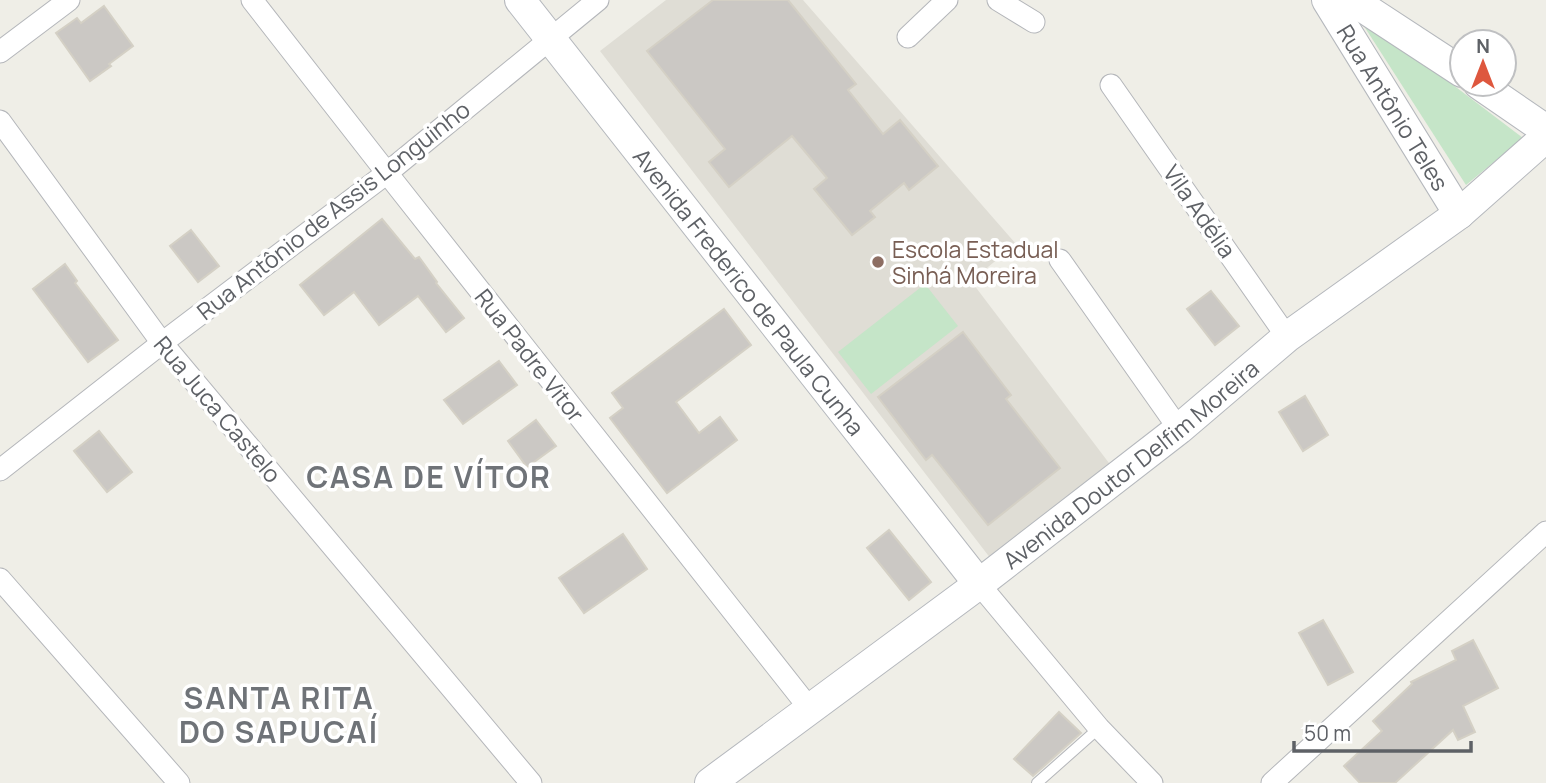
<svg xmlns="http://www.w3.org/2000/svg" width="1546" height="783" font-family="Manrope,sans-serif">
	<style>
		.education { fill: #dfddd5 }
		.green { fill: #c5e5c8 }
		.building { fill: #cbc8c4; stroke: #d4d0c5; stroke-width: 2 }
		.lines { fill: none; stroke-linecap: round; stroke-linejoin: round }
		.lane-casing { stroke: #b4b6ba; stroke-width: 12 }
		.street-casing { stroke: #b4b6ba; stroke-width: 23 }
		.secondary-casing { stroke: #b5b8bd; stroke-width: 32 }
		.lane { stroke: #fff; stroke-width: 10 }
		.street { stroke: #fff; stroke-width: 21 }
		.secondary { stroke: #fff; stroke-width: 30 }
		.education-dot { fill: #8d6e63; stroke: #fff; stroke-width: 2.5 }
		.labels { text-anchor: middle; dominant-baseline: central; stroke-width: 7; stroke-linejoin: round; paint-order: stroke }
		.street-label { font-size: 23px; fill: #5e6166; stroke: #fff }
		.education-label { font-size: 23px; fill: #785e54; stroke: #fff; text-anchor: start }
		.district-label { font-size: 30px; font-weight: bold; letter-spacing: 2px; fill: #6f7378; stroke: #fff }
	</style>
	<rect width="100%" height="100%" fill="#efeee7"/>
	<!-- education -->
	<path class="education" d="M666 0H803L1016 244 971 281 1112 467 991 559 600 51Z"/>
	<!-- green -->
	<g class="green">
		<path d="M1353 9 1523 138 1466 185Z"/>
		<path d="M925 284 958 326 871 394 838 352Z"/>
	</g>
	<!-- building -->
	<g class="building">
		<path d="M713 0H788L856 84 848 90 883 134 900 120 938 166 909 190 904 183 870 211 875 217 852 235 814 189 827 178 792 136 729 187 709 162 725 149 647 51Z"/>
		<path d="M104 6 133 46 109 64 111 66 90 81 56 33 77 18 81 23Z"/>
		<path d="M382 219 415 259 419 257 437 282 436 283 464 318 446 332 418 296 379 325 354 292 324 315 300 285Z"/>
		<path d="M191 230 219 266 198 282 170 246Z"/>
		<path d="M65 264 77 281 75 283 118 340 88 362 33 289Z"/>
		<path d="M1211 291 1239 326 1215 345 1187 309Z"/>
		<path d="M724 309 751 345 676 402 699 433 720 417 737 440 667 493 610 418 623 408 612 393Z"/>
		<path d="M963 332 1011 395 1006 399 1060 468 988 525 932 455 926 460 878 397Z"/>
		<path d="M499 361 517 385 463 424 444 400Z"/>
		<path d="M1305 396 1328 435 1303 451 1279 412Z"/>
		<path d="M536 420 556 446 527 467 508 441Z"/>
		<path d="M99 431 132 472 107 492 74 451Z"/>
		<path d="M889 530 931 582 909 600 867 548Z"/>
		<path d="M623 534 647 569 584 613 559 578Z"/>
		<path d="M1323 620 1353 672 1328 685 1299 633Z"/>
		<path d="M1473 640 1498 688 1463 706 1475 732 1458 740 1453 730 1395 783H1360L1344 766 1382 731 1373 721 1412 684 1411 682 1456 660 1452 651Z"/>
		<path d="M1059 712 1081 733 1033 776 1014 759Z"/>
	</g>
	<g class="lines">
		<!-- lane casing -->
		<g class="lane-casing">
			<path id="lane" d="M1037 783 1099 728"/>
		</g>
		<!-- street casing -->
		<g class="street-casing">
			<g id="street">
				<path d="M252 0 387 173 810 709"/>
				<path d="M998 0 1034 22"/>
				<path d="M908 37 947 0"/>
				<path d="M0 52 69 0"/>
				<path d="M1111 85 1287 337"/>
				<path d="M0 121 162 343 531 783"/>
				<path d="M1060 260 1179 429"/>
				<path d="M0 470 162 343 387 173 598 0"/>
				<path d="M0 579 179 783"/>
				<path d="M979 584 1099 728 1152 783"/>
				<path d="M1272 783 1546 532"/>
			</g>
		</g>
		<!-- secondary casing -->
		<g class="secondary-casing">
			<g id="secondary">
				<path id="s1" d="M520 0 979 584"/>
				<path id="s2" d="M1327 0 1459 214"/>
				<path d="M1352 0 1462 72"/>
				<path d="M1479 84 1546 130"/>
				<path id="s3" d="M710 783 979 584 1179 429 1287 337 1459 214 1546 137"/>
			</g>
		</g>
		<!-- lane -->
		<use href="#lane" class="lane"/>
		<!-- street -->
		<use href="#street" class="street"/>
		<!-- secondary -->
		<use href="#secondary" class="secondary"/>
	</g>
	<!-- markers -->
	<circle class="education-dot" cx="878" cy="262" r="7"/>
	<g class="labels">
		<!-- street labels -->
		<g class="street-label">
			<text stroke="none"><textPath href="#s2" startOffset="126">Rua Antônio Teles</textPath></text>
			<text transform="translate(333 210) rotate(-38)">Rua Antônio de Assis Longuinho</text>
			<text transform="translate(1200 211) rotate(55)">Vila Adélia</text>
			<text stroke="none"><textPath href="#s1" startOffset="371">Avenida Frederico de Paula Cunha</textPath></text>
			<text transform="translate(530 355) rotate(52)">Rua Padre Vitor</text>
			<text transform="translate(218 409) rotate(50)">Rua Juca Castelo</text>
			<text stroke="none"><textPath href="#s3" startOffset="528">Avenida Doutor Delfim Moreira</textPath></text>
		</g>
		<!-- education labels -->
		<g class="education-label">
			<text x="892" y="249">Escola Estadual<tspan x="892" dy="26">Sinhá Moreira</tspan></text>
		</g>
		<!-- district labels -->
		<g class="district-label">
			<text x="429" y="476">CASA DE VÍTOR</text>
			<text x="279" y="697">SANTA RITA<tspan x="279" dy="34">DO SAPUCAÍ</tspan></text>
		</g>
	</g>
	<!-- north arrow -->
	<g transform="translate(1483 63)"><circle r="33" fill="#ffffff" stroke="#bfc0c2" stroke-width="2"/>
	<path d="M0-5L12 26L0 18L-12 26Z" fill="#de573e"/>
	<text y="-10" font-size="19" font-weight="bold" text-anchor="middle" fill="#5e6166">N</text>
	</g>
	<!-- scale -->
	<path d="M1294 741v10h177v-10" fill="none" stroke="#5e6166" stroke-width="3.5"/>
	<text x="1304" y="741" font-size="21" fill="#5e6166" stroke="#ffffff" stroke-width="5" paint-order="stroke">50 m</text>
</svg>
